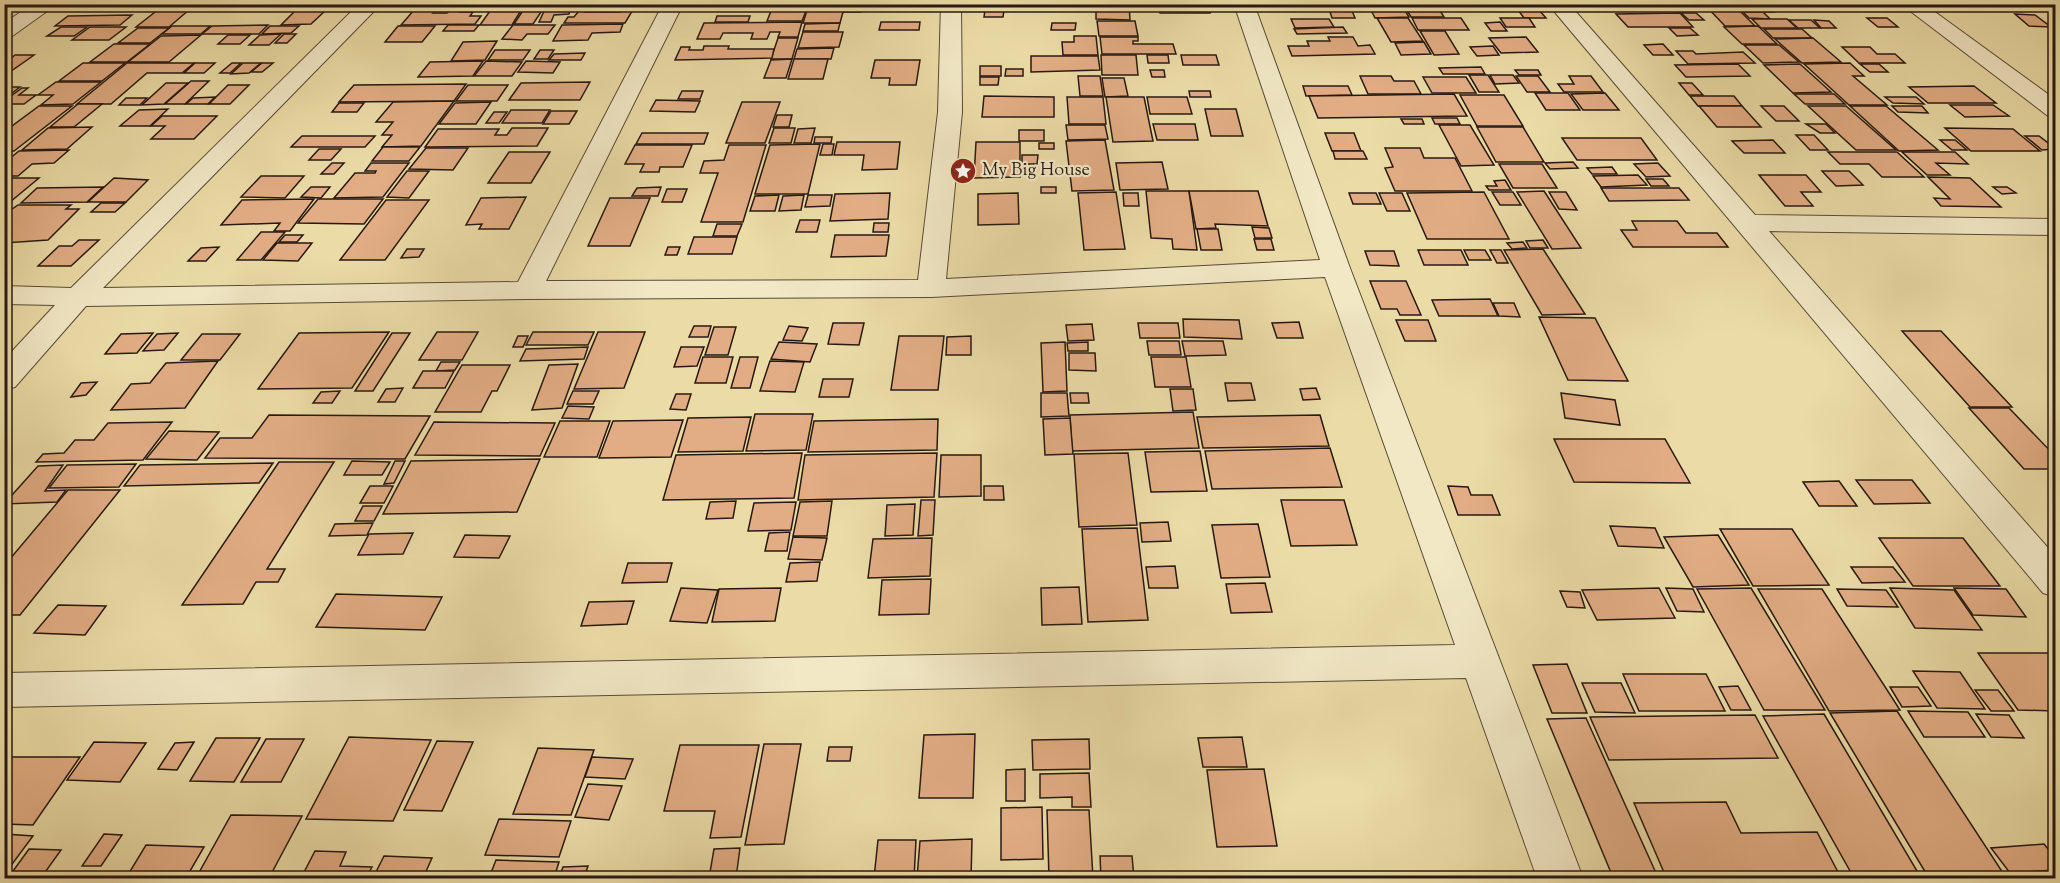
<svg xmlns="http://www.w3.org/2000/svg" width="2060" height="883" font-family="'Sorts Mill Goudy',serif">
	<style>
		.building { fill: #e2ad85; stroke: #281910; stroke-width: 1.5 }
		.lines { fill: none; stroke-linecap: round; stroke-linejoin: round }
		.minor-casing { stroke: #594a36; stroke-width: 2 }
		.minor { fill: #f2e8c6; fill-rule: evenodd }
		.labels { text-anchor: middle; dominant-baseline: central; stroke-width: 4.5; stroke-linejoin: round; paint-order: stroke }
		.far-poi-label { font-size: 18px; fill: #281910; stroke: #f2e8c6; text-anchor: start }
	</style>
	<rect width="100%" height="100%" fill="#ebdca7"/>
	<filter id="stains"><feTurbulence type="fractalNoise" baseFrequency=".00333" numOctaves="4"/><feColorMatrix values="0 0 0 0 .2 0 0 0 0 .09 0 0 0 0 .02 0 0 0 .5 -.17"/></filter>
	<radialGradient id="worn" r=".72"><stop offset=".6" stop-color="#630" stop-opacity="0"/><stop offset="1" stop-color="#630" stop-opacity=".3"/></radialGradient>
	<!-- building -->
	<g class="building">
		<path d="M164 4H196L191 8 159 9Z"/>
		<path d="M285 4H328L323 10H279Z"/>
		<path d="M495 4H525L512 25H480Z"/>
		<path d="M809 4H862L861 12H843L840 23H803Z"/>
		<path d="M932 4V9L909 10V5Z"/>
		<path d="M1096 4H1129L1130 20 1096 19Z"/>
		<path d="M1158 4H1208L1210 13H1160Z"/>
		<path d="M1359 4H1401L1409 17 1375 18 1369 6 1360 7Z"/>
		<path d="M1403 4H1436L1444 17H1411Z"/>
		<path d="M1704 4H1733L1755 26H1725Z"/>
		<path d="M1734 4H1766L1774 12H1742Z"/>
		<path d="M759 5 808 6 802 21H767L771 11H757Z"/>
		<path d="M526 6H545L533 24H514Z"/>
		<path d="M560 6 558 11H570L569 14 554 15 551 22H539L546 7Z"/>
		<path d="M1328 6H1350L1355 18H1332Z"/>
		<path d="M582 7H588L585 12H620L623 8H634L625 23H564L568 17H574Z"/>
		<path d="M159 9H190L169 27H136Z"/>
		<path d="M296 10H326L311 24 281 25Z"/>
		<path d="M414 10H436L433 13H447L450 10H462L460 12H473L470 16H481L475 24 401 25Z"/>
		<path d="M985 10H1004L1003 17H984Z"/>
		<path d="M1518 10H1539L1546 18H1524Z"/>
		<path d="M1743 12H1763L1770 19 1749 18Z"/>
		<path d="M1680 13 1693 27H1628L1616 14Z"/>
		<path d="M1681 13H1696L1704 20H1689Z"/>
		<path d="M2015 14 2035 15 2051 27 2029 26Z"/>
		<path d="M132 15 120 25 55 26 68 16Z"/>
		<path d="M717 16H750L748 22H715Z"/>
		<path d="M1377 18H1408L1423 41 1391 42Z"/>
		<path d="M1412 18H1461L1469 30H1418Z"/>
		<path d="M1500 18H1529L1535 27H1506Z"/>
		<path d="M1867 18H1887L1898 27H1878Z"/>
		<path d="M1291 19H1329L1334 27 1295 28Z"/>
		<path d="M1752 19H1787L1797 28H1761Z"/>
		<path d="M1789 20H1811L1820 28H1798Z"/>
		<path d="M1814 20 1829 21 1836 28H1821Z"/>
		<path d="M1097 21H1135L1138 36H1099Z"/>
		<path d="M802 22 798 37H778L780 32H770L767 39H751L753 33H723L720 39H697L704 23Z"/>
		<path d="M881 22H920L919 30H879Z"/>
		<path d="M1500 22 1507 31H1491L1485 23Z"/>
		<path d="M840 23 838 31H803L805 24Z"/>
		<path d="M1052 23H1076L1075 30H1051Z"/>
		<path d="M623 24 620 32 592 33 588 40 553 41 562 25Z"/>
		<path d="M268 25 259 34H202L212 26Z"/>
		<path d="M448 25H479L474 31H443Z"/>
		<path d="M513 25H555L548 34H527L522 40 502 39Z"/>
		<path d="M172 26H210L201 34H162Z"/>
		<path d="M270 26H299L291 33 262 34Z"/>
		<path d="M398 26H435L422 42H385Z"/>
		<path d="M1758 26 1777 44H1742L1724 27Z"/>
		<path d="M61 27H87L74 36H47Z"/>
		<path d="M90 27H126L109 40H72Z"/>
		<path d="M1343 27 1347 33 1297 34 1294 29Z"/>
		<path d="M138 28H169L150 43H118Z"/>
		<path d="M1669 28H1690L1698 35 1677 36Z"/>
		<path d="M1764 29H1802L1812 38H1773Z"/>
		<path d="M1420 31H1445L1459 54 1434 55Z"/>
		<path d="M803 32H843L839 47 798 48Z"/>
		<path d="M281 34 269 45H249L260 35Z"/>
		<path d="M284 34H296L287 43H275Z"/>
		<path d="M201 35 169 62H128L161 36Z"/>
		<path d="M228 35H250L240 44H218Z"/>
		<path d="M1074 36H1096L1098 55H1063L1062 42H1074Z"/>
		<path d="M1100 37H1138V41H1133V44H1173L1176 54H1102Z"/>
		<path d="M1328 37H1353L1358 46 1370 45 1375 54 1292 56 1288 46H1309L1307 41H1330Z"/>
		<path d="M1526 37 1538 52 1501 53 1489 38Z"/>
		<path d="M778 38H798L792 59H771Z"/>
		<path d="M1813 38 1841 62 1802 63 1775 39Z"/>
		<path d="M497 41 485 60 451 61 463 42Z"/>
		<path d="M1424 42 1431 54 1401 55 1395 43Z"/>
		<path d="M114 44H150L127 62H90Z"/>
		<path d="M1663 44 1673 55H1653L1644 45Z"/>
		<path d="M1744 45H1779L1799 62 1763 63Z"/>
		<path d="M704 46H729L728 49H774L772 58 675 60 681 47H690L689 50H703Z"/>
		<path d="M1493 46 1499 55 1477 56 1470 47Z"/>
		<path d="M1842 47H1870L1877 54H1895L1905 63H1859Z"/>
		<path d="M834 48 831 59H794L797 49Z"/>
		<path d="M495 50H530L523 60H488Z"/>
		<path d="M540 50H554L548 59H534Z"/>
		<path d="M1676 51H1693L1696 54 1743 52 1755 63 1688 64Z"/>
		<path d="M585 53 581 60H549L554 54Z"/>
		<path d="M15 55H34L4 76V64Z"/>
		<path d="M1101 55H1136L1138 75H1102Z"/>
		<path d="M1147 55H1168L1169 63H1148Z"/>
		<path d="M1181 55H1216L1219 65H1183Z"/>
		<path d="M1031 56H1098L1100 70 1031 72Z"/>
		<path d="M792 59 786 78H764L771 60Z"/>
		<path d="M794 59H828L823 79H788Z"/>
		<path d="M875 60H920L916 85H889L890 78H871Z"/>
		<path d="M483 61 473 76 418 77 430 62Z"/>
		<path d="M486 61 522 62 512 76H474Z"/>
		<path d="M526 61 560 62 553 73 518 72Z"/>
		<path d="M83 63H125L102 81H59Z"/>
		<path d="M127 63H194L182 73H147L111 104H77Z"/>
		<path d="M195 63H215L204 73H184Z"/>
		<path d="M232 63H241L230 73H220Z"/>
		<path d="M243 63H261L249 73 231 74Z"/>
		<path d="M262 63H273L262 72H251Z"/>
		<path d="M1850 63 1864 76H1853L1887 105H1849L1804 64Z"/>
		<path d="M1738 64 1750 76 1686 77 1675 65Z"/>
		<path d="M1800 64 1831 92 1793 93 1764 65Z"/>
		<path d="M1860 64H1879L1888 72H1870Z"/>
		<rect x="980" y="66" width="21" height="10"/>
		<path d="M1481 67 1485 74H1443L1439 68Z"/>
		<path d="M1006 69H1023V76H1005Z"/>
		<path d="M1150 70H1164L1165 77H1152Z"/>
		<path d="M1515 70H1538L1541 75H1519Z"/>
		<path d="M1469 75H1488L1499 92H1479Z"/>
		<path d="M1490 75H1513L1519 83 1495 84Z"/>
		<path d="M1078 76H1100L1103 96H1080Z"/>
		<path d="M1360 76H1391L1394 81H1414L1421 94H1368Z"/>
		<path d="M1516 76H1538L1550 92H1527Z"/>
		<path d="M1569 76H1591L1603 92H1564L1558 84H1574Z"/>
		<path d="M980 77H999L998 85H980Z"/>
		<path d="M1423 77H1466L1476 93H1432Z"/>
		<path d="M1102 78H1124L1128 96 1105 97Z"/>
		<path d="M191 81H209L185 104H165Z"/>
		<path d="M56 82H101L73 104 41 105 53 95H38Z"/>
		<path d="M590 82 580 100H509L521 83Z"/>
		<path d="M166 83H188L164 104 142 105Z"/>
		<path d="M1679 83H1692L1703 95H1689Z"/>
		<path d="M466 84 454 101 339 102 354 85Z"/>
		<path d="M228 85H249L230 104H209Z"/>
		<path d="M468 85H508L497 101H456Z"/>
		<path d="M1303 86H1348L1352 95 1306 96Z"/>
		<path d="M1974 86 1996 103H1928L1909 87Z"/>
		<path d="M4 87H20L4 99Z"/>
		<path d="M22 88H28L19 95H36L24 104H4V101Z"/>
		<path d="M682 91H703L700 99H678Z"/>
		<path d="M1189 91H1210L1211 97H1190Z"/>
		<path d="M1535 93H1568L1580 110H1546Z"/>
		<path d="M1605 93 1619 110H1583L1571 94Z"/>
		<path d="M1454 94 1467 116 1318 118 1309 96Z"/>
		<path d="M1794 94H1834L1845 104H1805Z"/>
		<path d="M1460 95H1504L1523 126H1477Z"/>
		<path d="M984 96 1054 97V117H982Z"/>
		<path d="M1690 96H1734L1742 106H1698Z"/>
		<path d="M215 97 208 104H186L193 98Z"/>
		<path d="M1067 97H1103L1106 124H1069Z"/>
		<path d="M1106 97H1144L1153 141 1113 142Z"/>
		<path d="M1147 97H1187L1192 114H1150Z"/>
		<path d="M1885 97H1916L1924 104 1893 103Z"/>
		<path d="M126 98H147L140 105H119Z"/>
		<path d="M656 100 700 101 695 112 650 111Z"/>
		<path d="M454 101 421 146 382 147 392 135H382L393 122H376L393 102Z"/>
		<path d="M491 102 476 124H439L455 103Z"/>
		<path d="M742 102H780L765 143H726Z"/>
		<path d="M339 103H364L357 112H332Z"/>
		<path d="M78 104H102L74 127H50Z"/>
		<path d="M1950 105H1993L2009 116 1965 117Z"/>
		<path d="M39 106H72L14 151H4V132Z"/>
		<path d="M1699 106H1742L1761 127H1717Z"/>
		<path d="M1761 106H1784L1799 121H1776Z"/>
		<path d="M1808 106H1846L1896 150H1856Z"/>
		<path d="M1850 106H1886L1938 150 1899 151Z"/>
		<path d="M1892 106H1922L1928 113 1898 112Z"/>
		<path d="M168 109 150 126H120L139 110Z"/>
		<path d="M1205 109H1236L1243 136H1211Z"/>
		<path d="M511 110H550L542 123H502Z"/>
		<path d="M551 111H577L569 124H543Z"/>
		<path d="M494 112H507L499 123H486Z"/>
		<path d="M777 115H792L789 127H773Z"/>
		<path d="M162 116H217L194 139H151L165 126H151Z"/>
		<path d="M1432 118H1457L1460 124H1435Z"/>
		<path d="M1401 119H1422L1424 124H1404Z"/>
		<path d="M1153 124H1195L1198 140H1157Z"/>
		<path d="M1806 124H1826L1835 133H1820Z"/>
		<path d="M1066 125H1105L1108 139 1068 140Z"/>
		<path d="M1439 125H1470L1494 165 1461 166Z"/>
		<path d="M92 127 67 149 22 150 48 128Z"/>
		<path d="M1477 127H1523L1544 162H1496Z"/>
		<path d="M512 128H548L537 146 425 147 438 129H499L495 135H507Z"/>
		<path d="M774 128H795L791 143H769Z"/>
		<path d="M815 128 811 143H794L798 129Z"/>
		<path d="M1945 128 2013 129 2040 151H1971Z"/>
		<rect x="1019" y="130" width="25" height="11"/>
		<path d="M642 133H708L704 144H636Z"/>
		<path d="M1325 133H1354L1361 151H1332Z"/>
		<path d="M1796 135H1814L1828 150H1810Z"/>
		<path d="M302 136H375L365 147H291Z"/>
		<path d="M2025 136H2039L2056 149 2042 150Z"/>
		<path d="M815 137H832L831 143H814Z"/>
		<path d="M1562 138H1641L1657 160H1577Z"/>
		<path d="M1105 140 1114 190 1072 191 1066 141Z"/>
		<path d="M1773 140 1785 153H1744L1732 141Z"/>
		<path d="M1940 140H1955L1967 150H1952Z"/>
		<path d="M837 142H900L897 169 862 170 864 155H834Z"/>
		<path d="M976 142H1020V177L974 178Z"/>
		<rect x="1039" y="143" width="15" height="6"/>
		<path d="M820 144 808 194H755L770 145Z"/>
		<path d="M823 144H834L832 155H820Z"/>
		<path d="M635 145H692L683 167H660L659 172H640L644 164H625Z"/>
		<path d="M729 145H766L743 222H701L718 173H700L704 161 724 160Z"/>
		<path d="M383 147H420L409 161H372Z"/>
		<path d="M426 148H468L453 170 409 169Z"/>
		<path d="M1385 148H1420L1424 158H1455L1472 191H1395L1385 168 1393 167Z"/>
		<path d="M319 149H341L331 160H309Z"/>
		<path d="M69 150 54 163 32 164 18 176H4V163L19 151Z"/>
		<path d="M1333 151H1363L1367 159H1335Z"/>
		<path d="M509 152H550L531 183H488Z"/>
		<path d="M1828 152H1897L1924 177H1882L1869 164H1840Z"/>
		<path d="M1902 152H1955L1968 164 1936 163 1950 175H1927Z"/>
		<path d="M1022 155H1038L1037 164H1022Z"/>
		<path d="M1162 162 1168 189 1120 190 1116 163Z"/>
		<path d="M1573 162 1578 168 1550 169 1545 163Z"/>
		<path d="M332 163H344L334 174H321Z"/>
		<path d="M371 163H409L383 197 334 198 355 173H375L376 171H365Z"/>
		<path d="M1658 163 1670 176 1646 177 1634 164Z"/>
		<path d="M1499 164H1542L1557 188H1513Z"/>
		<path d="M1612 167 1617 174H1592L1587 168Z"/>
		<path d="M407 171H429L409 198 387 197Z"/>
		<path d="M1822 171H1849L1863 185 1836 186Z"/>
		<path d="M1638 175 1647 185 1601 187 1593 176Z"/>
		<path d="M1759 175H1806L1821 192H1801L1813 206H1785Z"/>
		<path d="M261 176H304L285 198 241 197Z"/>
		<path d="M1928 177 1970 178 2001 207 1941 206 1934 198 1950 199Z"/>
		<path d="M4 178H39L10 202H4Z"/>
		<path d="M114 178 148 180 126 202H88Z"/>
		<path d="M1646 179H1663L1669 186H1651Z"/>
		<path d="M1505 180 1511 190H1489L1486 186H1497L1494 181Z"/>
		<path d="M103 187 87 202 21 203 37 188Z"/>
		<path d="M311 187H330L321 198 301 197Z"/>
		<path d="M661 187 658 196H632L637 188Z"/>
		<rect x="1041" y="187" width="15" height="6"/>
		<path d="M1993 187H2007L2016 193 2002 194Z"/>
		<path d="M1601 188H1679L1689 200 1609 201Z"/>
		<path d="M667 189H687L682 202H662Z"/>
		<path d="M1146 191H1189L1197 250 1173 249 1172 239 1151 238Z"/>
		<path d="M1189 191H1258L1268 226 1215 224 1216 228 1196 229Z"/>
		<path d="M1544 191 1581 248 1552 249 1517 192Z"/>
		<path d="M1116 192 1125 249 1084 250 1078 193Z"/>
		<path d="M1484 192 1509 239H1427L1407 193Z"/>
		<path d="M1492 192H1513L1521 205H1500Z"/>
		<path d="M1549 192H1566L1577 210 1559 209Z"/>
		<path d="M890 193 888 219 830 221 835 194Z"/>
		<path d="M1018 193 1019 224 978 225V194Z"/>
		<path d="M1123 193H1138L1139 206H1124Z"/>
		<path d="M1349 193H1376L1381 204H1353Z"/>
		<path d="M1379 193H1402L1410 211H1387Z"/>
		<path d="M779 195 775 211H750L755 196Z"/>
		<path d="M804 195 801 210 779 211 783 196Z"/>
		<path d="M808 195H832L830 206 805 207Z"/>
		<path d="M526 197 509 229H479L482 224 466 225 481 198Z"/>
		<path d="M610 198H650L630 246H588Z"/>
		<path d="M314 199 290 231H274L280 223 221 225 242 200Z"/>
		<path d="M318 199H383L364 224 298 223Z"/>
		<path d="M386 200H429L385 260H340Z"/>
		<path d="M101 203H125L115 212H91Z"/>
		<path d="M18 205H71L66 209H79L48 240 4 243V208L12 209Z"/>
		<path d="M800 220H820L817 232H796Z"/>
		<path d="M1632 221H1677L1686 233H1717L1728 247H1633L1621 230H1637Z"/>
		<path d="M874 223H889L888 232H873Z"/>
		<path d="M717 224H742L737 236H713Z"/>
		<path d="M1252 227 1269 228 1272 238H1255Z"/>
		<path d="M1197 229H1218L1222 250H1201Z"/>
		<path d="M261 232H285L261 260H237Z"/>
		<path d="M285 235H303L297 242H279Z"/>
		<path d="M835 235H889L886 256 831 257Z"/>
		<path d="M694 237H737L732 254H688Z"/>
		<path d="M1254 239H1271L1274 250H1257Z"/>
		<path d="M79 240H99L71 266H38L59 246H72Z"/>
		<path d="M1543 240 1548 248H1530L1526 241Z"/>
		<path d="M1523 242 1527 248 1512 249 1507 243Z"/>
		<path d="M277 243H312L298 261 263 260Z"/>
		<path d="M219 247 206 261H188L201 248Z"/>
		<path d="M668 247H680L677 255H665Z"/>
		<path d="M407 249H424L419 257 401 258Z"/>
		<path d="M1543 249 1585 314 1542 315 1504 250Z"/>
		<path d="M1418 250H1461L1468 265H1424Z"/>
		<path d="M1464 250H1485L1491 260H1469Z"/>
		<path d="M1490 250H1501L1508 263H1497Z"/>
		<path d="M1365 251H1394L1399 266 1370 265Z"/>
		<path d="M1370 281H1406L1421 315H1400L1397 309H1381Z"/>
		<path d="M1490 299 1498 316H1439L1432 300Z"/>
		<path d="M1493 303H1514L1520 317 1499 316Z"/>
		<path d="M1539 317 1595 318 1628 381 1568 380Z"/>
		<path d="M1183 319 1239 320 1242 339 1184 337Z"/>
		<path d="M1396 320H1428L1436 341H1405Z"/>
		<path d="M1299 322 1303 338H1277L1272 323Z"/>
		<path d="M833 323H864L859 345 828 344Z"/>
		<path d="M1138 323H1178L1180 338H1140Z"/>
		<path d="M1092 324 1094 340 1068 341 1066 325Z"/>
		<path d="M694 326H711L708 337H689Z"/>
		<path d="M789 326 808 328 802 341 783 340Z"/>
		<path d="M714 327H736L728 355H705Z"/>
		<path d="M1902 331H1941L2012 407H1970Z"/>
		<path d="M389 332 352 388 258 389 299 333Z"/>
		<path d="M437 332H478L462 360H419Z"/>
		<path d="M533 332H594L588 345H526Z"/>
		<path d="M598 332H645L624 388 574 389Z"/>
		<path d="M153 333 137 353 105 354 121 334Z"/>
		<path d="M178 333 164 350 143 351 157 334Z"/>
		<path d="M392 333H410L373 391H355Z"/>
		<path d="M202 334H240L220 360H181Z"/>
		<path d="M518 336H528L523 347H513Z"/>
		<path d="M899 336H944L938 390H891Z"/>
		<path d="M971 336V355H946L947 337Z"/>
		<path d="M1147 341H1179L1181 355H1149Z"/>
		<path d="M1182 341H1223L1226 355 1185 356Z"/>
		<path d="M779 342 817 344 810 362 771 359Z"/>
		<path d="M1065 342 1067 391 1043 392 1041 343Z"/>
		<path d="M1088 342V351H1068L1067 343Z"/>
		<path d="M588 347 584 359 520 361 526 349Z"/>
		<path d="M681 347H704L697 366 674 367Z"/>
		<path d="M1069 353H1095L1096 371 1069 370Z"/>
		<path d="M703 357H733L726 383H695Z"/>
		<path d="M740 357H758L750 388H731Z"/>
		<path d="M1151 357H1186L1191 387H1155Z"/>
		<path d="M218 361 185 408 111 410 131 384 150 383 166 363Z"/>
		<path d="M770 361 804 362 795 392 760 391Z"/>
		<path d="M441 362H460L455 370 436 371Z"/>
		<path d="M578 364 562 408 532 410 549 365Z"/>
		<path d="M462 365H510L497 391H492L481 412H435Z"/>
		<path d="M423 371H454L445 388H413Z"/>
		<path d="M823 379H853L849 397H819Z"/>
		<path d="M97 382 86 395 71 397 81 383Z"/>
		<path d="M1225 383H1251L1255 400 1228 401Z"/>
		<path d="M403 388 395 402H378L386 389Z"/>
		<path d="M1316 388 1320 399 1303 400 1300 389Z"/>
		<path d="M1170 389H1193L1196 410 1173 411Z"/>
		<path d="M340 391 332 403H313L321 392Z"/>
		<path d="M573 391H599L593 404H567Z"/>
		<path d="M1041 393H1067L1069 416 1041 417Z"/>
		<path d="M1070 393H1088L1089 403H1071Z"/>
		<path d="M1561 393 1615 400 1620 425 1565 418Z"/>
		<path d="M676 394H691L686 410 670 409Z"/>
		<path d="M568 406 594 407 589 419 562 418Z"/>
		<path d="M1969 408H2009L2056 457V469H2024Z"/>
		<path d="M1193 412 1199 448 1072 451 1070 415Z"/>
		<path d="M755 414H813L806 450 746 451Z"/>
		<path d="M269 415 430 416 405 459 205 458 220 438H252Z"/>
		<path d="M1320 415 1329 446 1203 448 1197 417Z"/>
		<path d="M751 417 743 451 678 452 688 418Z"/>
		<path d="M1070 418 1073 454 1045 455 1043 419Z"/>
		<path d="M938 419 937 450 808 452 814 421Z"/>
		<path d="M683 420 671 457 599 458 613 421Z"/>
		<path d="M560 421H610L597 457H544Z"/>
		<path d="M172 422 143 460 36 462 43 454 64 453 75 440H94L108 423Z"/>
		<path d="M434 422 555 423 540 456 415 455Z"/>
		<path d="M169 431 219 432 197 460 146 459Z"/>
		<path d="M1554 439H1665L1690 483 1574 482Z"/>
		<path d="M1330 448 1342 487 1212 489 1205 451Z"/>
		<path d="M1200 451 1207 491 1151 492 1145 452Z"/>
		<path d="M802 453 794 498 663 500 676 455Z"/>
		<path d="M937 453 934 497 798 500 805 455Z"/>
		<path d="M1128 453 1137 525 1079 527 1074 454Z"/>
		<path d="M941 455H981V496L939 497Z"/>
		<path d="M540 459 517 512 383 514 411 461Z"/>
		<path d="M352 461 390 462 382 475H344Z"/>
		<path d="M395 461H405L394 483 384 484Z"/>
		<path d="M279 462H334L267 569H285L278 582H256L243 604 182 605Z"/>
		<path d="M273 463 259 483 124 486 140 465Z"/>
		<path d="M136 464 119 487 49 488 67 465Z"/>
		<path d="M63 465 45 491 66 490 57 502 4 504 38 466Z"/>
		<path d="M1856 480H1912L1930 503 1874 504Z"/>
		<path d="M1839 481 1857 506H1819L1803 482Z"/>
		<path d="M370 486H393L384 503H360Z"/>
		<path d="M984 486H1003L1004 500H984Z"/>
		<path d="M1448 486 1468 487 1471 495H1492L1500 515H1458Z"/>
		<path d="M68 490H120L20 615H4V566Z"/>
		<path d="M921 500H935L933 535 918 536Z"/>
		<path d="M1281 500H1344L1357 545 1291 546Z"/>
		<path d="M736 501 733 518 706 519 710 502Z"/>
		<path d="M832 501 827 536H793L800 502Z"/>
		<path d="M796 502 791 530 748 531 754 503Z"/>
		<path d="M915 504 913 535 885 536 887 505Z"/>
		<path d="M363 506H382L374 521H355Z"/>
		<path d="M1168 522 1171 541 1142 542 1140 523Z"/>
		<path d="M373 523 367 535 329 536 335 524Z"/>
		<path d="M1258 524 1270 577 1221 578 1212 525Z"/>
		<path d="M1610 526 1655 528 1664 548 1618 546Z"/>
		<path d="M1137 528 1148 620 1088 622 1082 529Z"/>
		<path d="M1720 529H1792L1829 585 1753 586Z"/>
		<path d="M790 532 787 551H765L769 533Z"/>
		<path d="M413 533 403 554 358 555 369 534Z"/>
		<path d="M465 535 510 536 499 558 454 557Z"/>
		<path d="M1718 535 1749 585 1693 587 1664 537Z"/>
		<path d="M793 537 827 538 822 560 788 559Z"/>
		<path d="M932 538 930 576 868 578 873 539Z"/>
		<path d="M1879 538H1963L2000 586H1913Z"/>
		<path d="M820 562 817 581 786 582 790 563Z"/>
		<path d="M628 563H672L667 582 622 583Z"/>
		<path d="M1175 566 1178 588H1149L1146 567Z"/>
		<path d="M1851 567H1893L1905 582 1862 583Z"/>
		<path d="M931 579 929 614 879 615 882 580Z"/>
		<path d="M1265 583 1272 612 1231 613 1226 584Z"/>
		<path d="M1079 587 1082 624 1042 625 1041 588Z"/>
		<path d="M681 588 718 590 707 623 670 621Z"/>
		<path d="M781 588 775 621 712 622 719 589Z"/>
		<path d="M1659 588 1675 618 1597 620 1582 590Z"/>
		<path d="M1666 588 1693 589 1704 612 1677 611Z"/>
		<path d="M1751 588 1825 710H1764L1697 589Z"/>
		<path d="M1890 588 1954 590 1982 630 1915 628Z"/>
		<path d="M1954 588 2006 589 2026 617 1973 615Z"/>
		<path d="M1758 589H1822L1900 710 1829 711Z"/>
		<path d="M1837 589 1886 590 1898 607 1847 606Z"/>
		<path d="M1560 591 1580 592 1585 608 1567 607Z"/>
		<path d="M336 594 442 597 425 630 316 627Z"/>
		<path d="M634 601 627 624 581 626 589 602Z"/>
		<path d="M58 605 106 606 85 635 34 633Z"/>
		<path d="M1978 653H2056V711L2018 710Z"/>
		<path d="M1567 664 1587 713H1552L1533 665Z"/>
		<path d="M1913 671 1960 672 1985 709 1937 708Z"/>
		<path d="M1623 674H1706L1725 711H1639Z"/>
		<path d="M1582 683H1621L1635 713 1595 712Z"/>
		<path d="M1738 686 1751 710H1731L1719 687Z"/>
		<path d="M1890 687H1918L1931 706 1902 707Z"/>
		<path d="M1975 690H1998L2014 711H1991Z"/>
		<path d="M1897 711 2003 873 1927 875 1830 713Z"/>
		<path d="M1908 711 1968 712 1985 737H1924Z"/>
		<path d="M1824 714 1920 876 1854 878 1763 716Z"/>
		<path d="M1976 714 2009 715 2024 738 1991 737Z"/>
		<path d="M1755 715 1778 758 1609 760 1590 717Z"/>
		<path d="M1586 718 1656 873 1612 875 1547 719Z"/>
		<path d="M975 734 973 798H919L924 735Z"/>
		<path d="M349 737 431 740 393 821 306 819Z"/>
		<path d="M1242 737 1247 767H1203L1198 738Z"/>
		<path d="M216 738H260L234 782 190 781Z"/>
		<path d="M266 739H304L281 782H241Z"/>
		<path d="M1089 739 1090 769 1033 770 1032 740Z"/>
		<path d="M437 741 473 742 442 811 404 810Z"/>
		<path d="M94 742 146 743 120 782 67 780Z"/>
		<path d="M194 742 177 770 158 769 175 743Z"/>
		<path d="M764 744H801L784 844 745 845Z"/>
		<path d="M680 745H759L741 837 710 838 715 811H664Z"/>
		<path d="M829 747H852L850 761H827Z"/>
		<path d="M538 748 594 750 571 815 513 814Z"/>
		<path d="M4 757H80L33 825 4 824Z"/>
		<path d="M592 757 633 759 625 779 585 777Z"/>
		<path d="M1025 769V801H1006V770Z"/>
		<path d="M1264 769 1277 846 1217 847 1207 770Z"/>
		<path d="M1089 773 1091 807H1072V797L1040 798V774Z"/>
		<path d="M588 784 622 786 609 820 575 817Z"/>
		<path d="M1726 802 1741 833 1817 832 1839 874 1666 877 1634 803Z"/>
		<path d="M1042 807 1043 859 1001 860V808Z"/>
		<path d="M1047 810H1089L1093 878H1049Z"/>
		<path d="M231 815 302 816 269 878H196Z"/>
		<path d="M499 819 571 821 559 857 485 855Z"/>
		<path d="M4 834 33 836 4 875Z"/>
		<path d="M104 834 122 835 101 866H82Z"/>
		<path d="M972 839 971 878H917L920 841Z"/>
		<path d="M878 840H916L914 878H874Z"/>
		<path d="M2044 844 2056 859V870L2010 873 1991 848Z"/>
		<path d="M146 845 204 847 186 878H126Z"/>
		<path d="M740 848 736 878H709L714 849Z"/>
		<path d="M29 849 61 850 41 878H8Z"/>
		<path d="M315 851 346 852 340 866 372 867 366 878H301Z"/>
		<path d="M384 856 432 858 423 878H373Z"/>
		<path d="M1100 856H1132L1134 878H1101Z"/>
		<path d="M496 860 559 862 554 878H489Z"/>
		<path d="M588 866 584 878H559L563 867Z"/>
	</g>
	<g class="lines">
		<!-- minor casing -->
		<g class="minor-casing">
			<g id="minor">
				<path d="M33 4H57L11 37 4 39V23Z"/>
				<path d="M359 4H381L103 288 518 282 663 4H683L546 281 918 280 938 112 941 4H961L962 112 946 279 1320 260 1234 4H1254L1350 268 1583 878H1537L1466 678 4 707V673L1455 645 1325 277 931 297 528 299 86 306 15 387 4 390V360L55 305 4 304V286L71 288Z"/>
				<path d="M1548 4H1569L1755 215 2056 219V235L1769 231 2056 557V597L2043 593Z"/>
				<path d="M1901 4H1924L2056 100V118L2048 116Z"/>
			</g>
		</g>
		<!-- minor -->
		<use href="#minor" class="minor"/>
	</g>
	<!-- icons -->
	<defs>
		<g id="sight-disc" transform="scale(1.35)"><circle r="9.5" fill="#8f2418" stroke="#f2e8c6"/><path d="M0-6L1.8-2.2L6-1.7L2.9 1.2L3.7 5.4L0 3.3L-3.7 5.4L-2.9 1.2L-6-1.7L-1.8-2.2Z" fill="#fff"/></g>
	</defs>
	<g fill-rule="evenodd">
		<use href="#sight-disc" x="963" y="171"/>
	</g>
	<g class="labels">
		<!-- far-poi labels -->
		<g class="far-poi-label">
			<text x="982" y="171">My Big House</text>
		</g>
	</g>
	<!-- margin -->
	<rect width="2060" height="883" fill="none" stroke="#ebdca7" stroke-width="24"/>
	<rect x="6" y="6" width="2048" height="871" fill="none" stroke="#281910" stroke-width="3"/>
	<rect x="12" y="12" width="2036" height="859" fill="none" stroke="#281910" stroke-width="1.5"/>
	<rect width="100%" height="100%" filter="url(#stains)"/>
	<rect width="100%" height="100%" fill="url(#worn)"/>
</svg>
